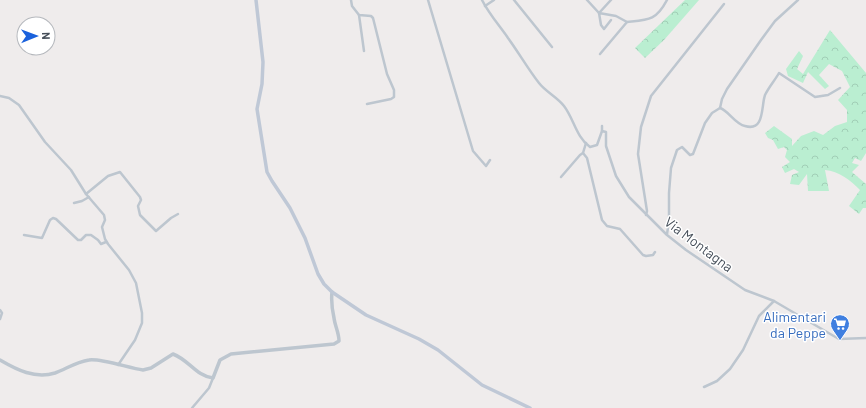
<svg xmlns="http://www.w3.org/2000/svg" width="866" height="408" font-family="Barlow,sans-serif">
	<style>
		.forest { fill: url(#forest-crowns) }
		.lines { fill: none; stroke-linecap: round; stroke-linejoin: round }
		.minor { stroke: #bdc6cf; stroke-width: 2.5 }
		.tertiary { stroke: #bdc6cf; stroke-width: 3.5 }
		.secondary { stroke: #bfc8d6; stroke-width: 3.5 }
		.labels { text-anchor: middle; dominant-baseline: central; stroke-width: 3; stroke-linejoin: round; paint-order: stroke }
		.street-label { font-size: 14px; fill: #454e59; stroke: #fff }
		.shop-label { font-size: 14px; fill: #366cbe; stroke: #fff; text-anchor: end }
	</style>
	<defs>
		<pattern id="forest-crowns" width="20" height="18" patternUnits="userSpaceOnUse"><rect width="20" height="18" fill="#baeed1"/><path d="M2 6a3 3 0 1 1 6 0M12 15a3 3 0 1 1 6 0" fill="none" stroke="#a1ceb6"/></pattern>
	</defs>
	<rect width="100%" height="100%" fill="#efecec"/>
	<!-- forest -->
	<g class="forest">
		<path d="M685 0H699L664 40 645 58 635 48Z"/>
		<path d="M830 30 866 73V153L861 161 855 158 852 163 859 165 852 172 866 184V208H863L859 214 849 206 860 190C850 180 839 171 825 170L829 191H808L807 174 799 185 790 184 792 175 799 172 794 169 785 173 782 167 790 162 785 157 787 150 784 147 778 149 773 140 768 138 765 133 774 126 792 139V146L801 136 814 131 823 135 835 126 847 122V110L838 100 850 87 842 71 829 64 819 75 829 86 825 89 808 72 803 83 788 76 786 69 799 51 803 56 797 69 803 74Z"/>
	</g>
	<g class="lines">
		<!-- minor -->
		<g class="minor">
			<path d="M351 0 352 6 359 15 371 16 373 18 387 74 394 90V97L391 99 367 104"/>
			<path d="M428 0 473 151 486 166 490 160"/>
			<path d="M482 0C489 14 499 25 508 38 519 53 528 69 539 83 546 92 557 97 564 106 574 119 576 137 590 147L597 145 602 131 606 132V146L616 176 629 197 667 235 686 250 745 290 774 301 832 335 839 339 866 338"/>
			<path d="M514 0 552 47"/>
			<path d="M587 0 599 13 611 0"/>
			<path d="M485 6 494 0"/>
			<path d="M359 15 364 51"/>
			<path d="M627 22C648 20 656 21 667 0"/>
			<path d="M600 54 627 22 616 16 599 13 601 25 604 29 611 20"/>
			<path d="M0 96 9 98 19 105 45 142 71 170 86 194 104 215 105 220 102 227 105 239 108 244 129 270 136 283 142 313V323L135 340 118 365"/>
			<path d="M720 108 722 99 727 89 761 40 775 21 798 0"/>
			<path d="M602 126V131"/>
			<path d="M586 143 583 153 587 158 602 220 607 226 620 229 643 255 646 256 653 255 655 252"/>
			<path d="M561 177 580 155 583 153"/>
			<path d="M86 194 108 176 120 172 140 197 141 200 138 206 140 215 156 231 171 218 178 214"/>
			<path d="M74 203 82 201 89 197"/>
			<path d="M646 215 647 211 638 154 641 127 651 96 724 4"/>
			<path d="M667 234 669 221V193L671 168 677 150 682 147 690 155 693 154 705 123 712 113 720 108C729 111 735 124 745 126 765 132 761 106 765 95 769 87 775 80 779 73L815 97 828 95 840 88"/>
			<path d="M24 235 42 238 50 220 53 218 56 219 78 240H81L86 235H91L98 240 101 244 106 242"/>
			<path d="M0 310 2 313 0 319"/>
			<path d="M704 387 717 381 730 369 743 350 759 316 774 301"/>
			<path d="M192 408 209 388 213 378"/>
		</g>
		<!-- tertiary -->
		<path class="tertiary" d="M0 360C17 370 35 379 55 373 66 369 76 362 89 360 100 358 129 368 143 370L151 368 173 354C189 360 196 376 213 378L220 360 231 354 334 344 339 341C339 333 335 326 334 318 332 309 331 301 332 292"/>
		<!-- secondary -->
		<path class="secondary" d="M256 0 263 62 262 84 257 109 267 172 272 181 290 208 305 238 318 274 324 284 332 292 366 315 419 339 438 350 482 385 530 408"/>
	</g>
	<!-- icons -->
	<defs>
		<g id="supermarket-pin" transform="scale(1)"><path d="M0 17L-7.5 6A9.5 9.5 0 1 1 7.5 6Z" fill="#3f7fe0" stroke="#fff"/><path d="M-6-5.5h2.5l.6 2H6L4.5 2H-2.5L-4.4-4H-6ZM-1.5 3.2a1.3 1.3 0 1 0 .1 0ZM3 3.2a1.3 1.3 0 1 0 .1 0Z" fill="#fff"/></g>
	</defs>
	<g fill-rule="evenodd">
		<use href="#supermarket-pin" x="840" y="324"/>
	</g>
	<g class="labels">
		<!-- street labels -->
		<g class="street-label">
			<text transform="translate(699 244) rotate(37)">Via Montagna</text>
		</g>
		<!-- shop labels -->
		<g class="shop-label">
			<text x="826" y="316">Alimentari<tspan x="826" dy="16">da Peppe</tspan></text>
		</g>
	</g>
	<!-- north arrow -->
	<g transform="translate(36 36) rotate(89)"><circle r="19" fill="#ffffff" stroke="#b5b8bd"/>
	<path d="M0-3L7 15L0 10L-7 15Z" fill="#1a61dc"/>
	<text y="-6" font-size="11" font-weight="bold" text-anchor="middle" fill="#454e59">N</text>
	</g>
</svg>
